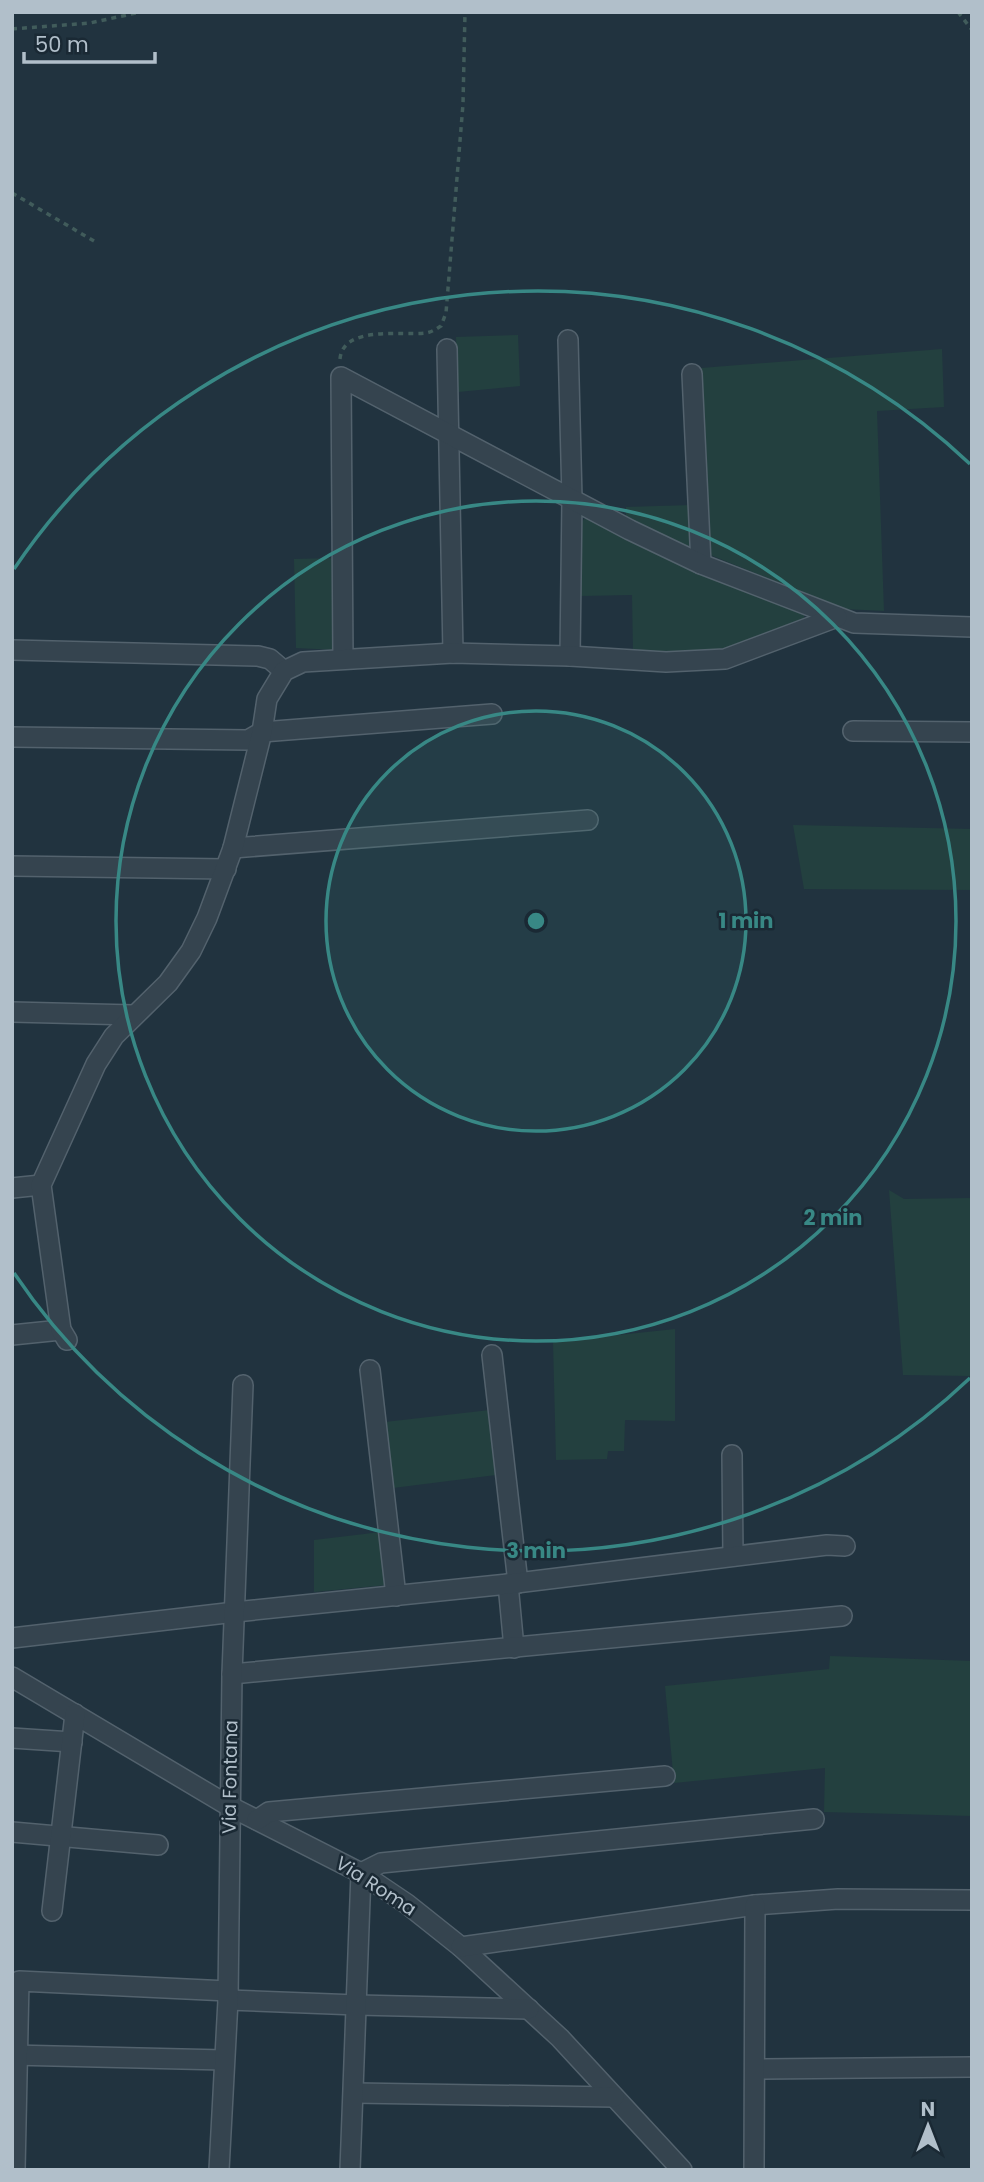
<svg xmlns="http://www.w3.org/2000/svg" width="984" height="2182" font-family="Poppins,sans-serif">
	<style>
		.green { fill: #23403f }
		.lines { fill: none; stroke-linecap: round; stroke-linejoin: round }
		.street-casing { stroke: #53626d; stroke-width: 22 }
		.path { stroke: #415c5b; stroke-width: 3.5; stroke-dasharray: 5 5; stroke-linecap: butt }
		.street { stroke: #35444f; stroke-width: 19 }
		.ring { fill: none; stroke: #388885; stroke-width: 3.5 }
		.labels { text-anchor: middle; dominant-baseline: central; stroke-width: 5; stroke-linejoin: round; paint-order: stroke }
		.street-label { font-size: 19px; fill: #b1bfca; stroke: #1a2934 }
		.centre { fill: #388885; stroke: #1a2934; stroke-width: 3.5 }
		.ring-label { font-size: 21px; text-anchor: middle; font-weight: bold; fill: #388885; stroke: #1a2934; stroke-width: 5; stroke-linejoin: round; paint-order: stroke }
	</style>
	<rect width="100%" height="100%" fill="#21333f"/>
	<!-- green -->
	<g class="green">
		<path d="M518 335 520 386 458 392 456 337Z"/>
		<path d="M942 349 944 407 877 411 884 611 844 609 708 554 701 368Z"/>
		<path d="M691 505 693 545 689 547 626 518V507Z"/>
		<path d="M586 518 694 571 804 614V622L734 647 694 653 633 652 632 595 580 596V523Z"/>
		<path d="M335 558 336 650 296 648 294 559Z"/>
		<path d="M793 825 972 829V890L804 889Z"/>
		<path d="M889 1190 904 1199 972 1198V1376L903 1375Z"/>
		<path d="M675 1329V1421L625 1420 624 1451H608L607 1459 556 1460 553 1342Z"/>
		<path d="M490 1410 496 1475 393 1488 385 1422Z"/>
		<path d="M381 1532 387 1585 314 1592V1540Z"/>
		<path d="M830 1656 972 1661V1816L824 1812 825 1768 674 1783 665 1686 829 1669Z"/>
	</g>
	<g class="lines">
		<!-- street casing -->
		<g class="street-casing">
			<g id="street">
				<path d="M568 340 572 499 570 656"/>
				<path d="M447 349 453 653"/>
				<path d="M692 374 701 564"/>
				<path d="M12 650 258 656 270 659 284 671"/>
				<path d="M343 659 341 377 630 530 701 564 854 623 972 627"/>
				<path d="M853 731 972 732"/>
				<path d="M12 737 248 740 262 732 492 714"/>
				<path d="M233 848 588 820"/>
				<path d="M12 866 226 869"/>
				<path d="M12 1012 134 1015"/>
				<path d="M12 1188 41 1185"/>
				<path d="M12 1335 61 1330"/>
				<path d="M67 1340 61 1330 41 1185 96 1064 114 1036 168 983 191 951 207 918 233 848 262 732 267 699 284 671 303 662 453 653 570 656 666 662 725 659 837 617"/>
				<path d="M492 1355 518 1583"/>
				<path d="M370 1370 396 1596"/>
				<path d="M732 1455 733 1556"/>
				<path d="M508 1584 514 1648"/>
				<path d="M12 1638 235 1612 508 1584 827 1545 845 1546"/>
				<path d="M232 1674 842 1616"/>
				<path d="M12 1677 229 1806 361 1873 407 1904 461 1947 560 2038 682 2170"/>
				<path d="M12 1738 72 1742"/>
				<path d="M257 1820 269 1812 665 1776"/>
				<path d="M12 1832 158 1845"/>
				<path d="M52 1911 75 1714"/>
				<path d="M461 1947 755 1905 838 1899 972 1900"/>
				<path d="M228 2000 357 2005 529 2009"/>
				<path d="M12 2055 224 2060"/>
				<path d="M755 2069 972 2067"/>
				<path d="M355 2093 614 2097"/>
				<path d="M15 2170 19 1981 228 1991"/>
				<path d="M219 2170 228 2000 232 1674 243 1385"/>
				<path d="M350 2170 361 1873 381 1863 814 1819"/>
				<path d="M754 2170 755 1905"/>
			</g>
		</g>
		<!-- path -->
		<g class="path">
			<path d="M958 12 972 30"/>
			<path d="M12 29 90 23 136 13"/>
			<path d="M12 193 94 241"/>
			<path d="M340 359C343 325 402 336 426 333 432 332 436 329 441 326L446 313 463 104 465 12"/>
		</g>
		<!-- street -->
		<use href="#street" class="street"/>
	</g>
	<!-- distance rings -->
	<circle cx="536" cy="921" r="210" fill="#388885" fill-opacity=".12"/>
	<g class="ring">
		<circle cx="536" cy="921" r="210"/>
		<circle cx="536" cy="921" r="420"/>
		<path d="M970 1378A630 630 0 0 1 14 1273M14 569A630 630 0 0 1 970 464"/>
	</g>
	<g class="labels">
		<!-- street labels -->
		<g class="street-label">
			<text transform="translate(230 1777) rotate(-89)">Via Fontana</text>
			<text transform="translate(376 1886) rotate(33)">Via Roma</text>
		</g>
	</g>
	<circle cx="536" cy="921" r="10" class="centre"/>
	<g class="ring-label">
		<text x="746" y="928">1 min</text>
		<text x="833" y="1225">2 min</text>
		<text x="536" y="1558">3 min</text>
	</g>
	<!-- border -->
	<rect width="984" height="2182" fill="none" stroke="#b1bfca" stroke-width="28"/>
	<!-- north arrow -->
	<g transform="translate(928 2126)" stroke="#1a2934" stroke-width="5" paint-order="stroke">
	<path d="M0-5L12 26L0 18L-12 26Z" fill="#b1bfca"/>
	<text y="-10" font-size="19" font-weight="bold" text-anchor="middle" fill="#b1bfca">N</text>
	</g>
	<!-- scale -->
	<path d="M24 52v10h131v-10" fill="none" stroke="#b1bfca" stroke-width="3.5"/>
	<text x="35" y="52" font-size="21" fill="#b1bfca" stroke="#1a2934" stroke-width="5" paint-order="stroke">50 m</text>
</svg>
